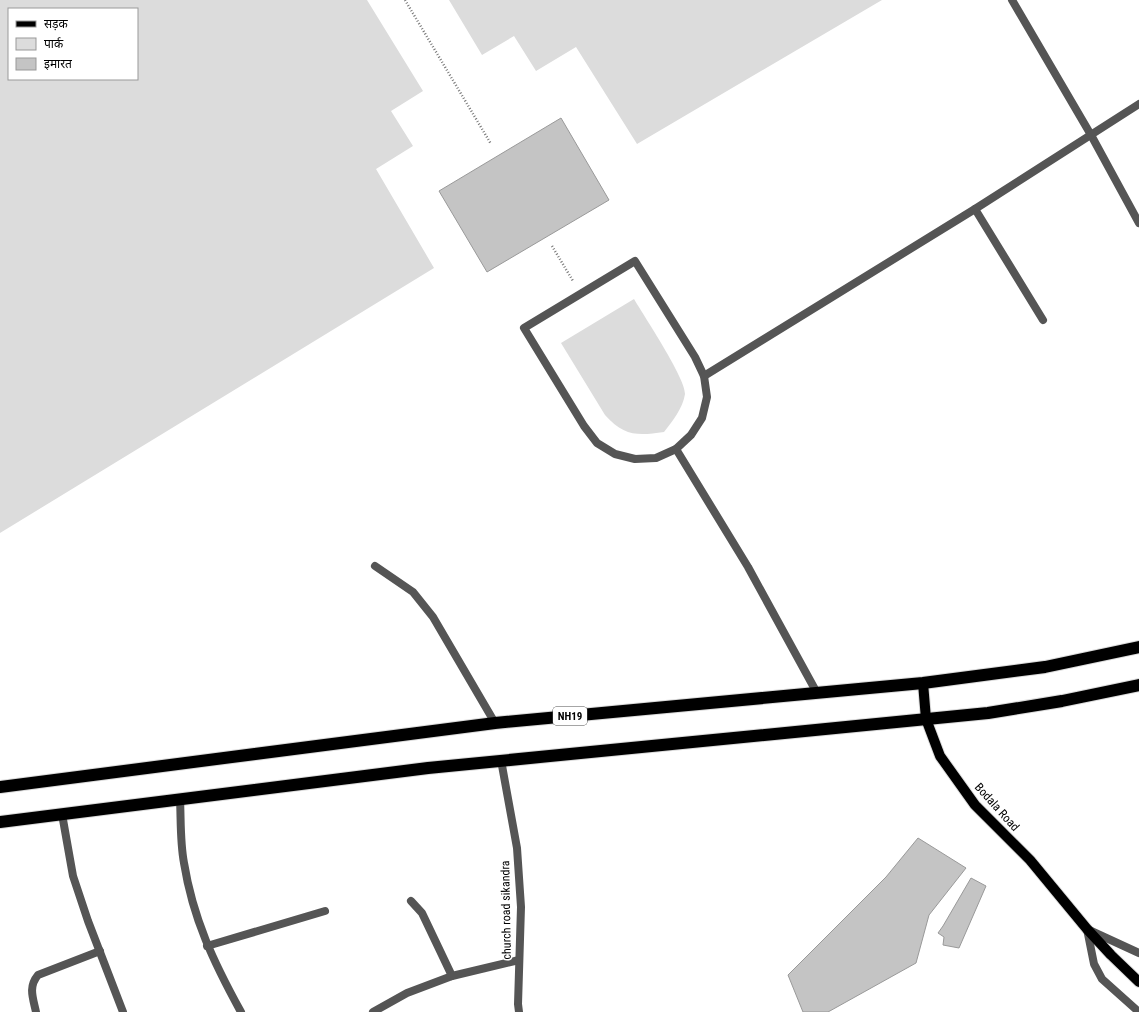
<svg xmlns="http://www.w3.org/2000/svg" width="1139" height="1012" font-family="'Roboto Condensed','Noto Sans Devanagari',sans-serif">
	<style>
		.green { fill: #dcdcdc; fill-rule: evenodd }
		.building { fill: #c4c4c4; stroke: #999 }
		.lines { fill: none; stroke-linecap: round; stroke-linejoin: round }
		.primary-casing { stroke: #dbdbdb; stroke-width: 12 }
		.highway-casing { stroke: #dbdbdb; stroke-width: 14 }
		.path { stroke: #777; stroke-width: 2.5; stroke-dasharray: 1 2; stroke-linecap: butt }
		.lane { stroke: #555; stroke-width: 8 }
		.street { stroke: #555; stroke-width: 8 }
		.primary { stroke: #000; stroke-width: 10 }
		.highway { stroke: #000; stroke-width: 12 }
		.labels { text-anchor: middle; dominant-baseline: central; stroke-width: 3; stroke-linejoin: round; paint-order: stroke }
		.shield { fill: #fff; stroke: #4c4c4c; stroke-width: 1 }
		.shield-label { font-size: 11px; font-weight: bold; fill: #000 }
		.street-label { font-size: 12px; fill: #000; stroke: #fff }
	</style>
	<rect width="100%" height="100%" fill="#fff"/>
	<!-- green -->
	<g class="green">
		<path d="M0 0H367L423 91 391 111 413 146 376 169 434 268 0 533ZM9 9H137V79H9Z"/>
		<path d="M449 0H882L637 144 576 47 536 71 514 36 482 55Z"/>
		<path d="M634 299C644 316 686 379 685 394 683 408 672 422 664 432 637 436 624 436 605 415L561 343Z"/>
	</g>
	<!-- building -->
	<g class="building">
		<path d="M561 118 609 200 487 272 439 191Z"/>
		<path d="M918 838 966 868 929 915 916 963 828 1012H803L788 975 886 877Z"/>
		<path d="M971 878 986 886 959 948 943 945 944 937 938 933 943 926Z"/>
	</g>
	<g class="lines">
		<!-- primary casing -->
		<g class="primary-casing">
			<path id="primary" d="M923 683 926 719 940 756 975 805 1030 860 1087 929 1111 955 1139 982"/>
		</g>
		<!-- highway casing -->
		<g class="highway-casing">
			<g id="highway">
				<path d="M0 787 495 723 923 683 1045 667 1139 647"/>
				<path d="M0 822 428 768 988 713 1062 701 1139 685"/>
			</g>
		</g>
		<!-- path -->
		<g class="path">
			<path d="M405 0 491 144"/>
			<path d="M552 246 573 281"/>
		</g>
		<!-- lane -->
		<g class="lane">
			<path d="M1012 0 1091 135 1139 223"/>
			<path d="M975 209 1043 320"/>
			<path d="M635 261 695 357 704 376 707 397 702 418 691 435 676 449 656 458 635 459 615 454 597 443 584 426 524 328Z"/>
			<path d="M704 376 975 209 1139 104"/>
			<path d="M676 449 748 567 817 693"/>
			<path d="M375 566 413 592 433 617 495 723"/>
		</g>
		<!-- street -->
		<g class="street">
			<path d="M501 760 517 848 521 907 518 1004 519 1012"/>
			<path d="M180 799C181 820 180 842 184 863 193 919 214 963 241 1012"/>
			<path d="M62 814 73 876 88 921 123 1012"/>
			<path d="M411 901 422 913 452 976"/>
			<path d="M1087 929 1094 964 1102 979 1139 1012"/>
			<path d="M1089 930 1139 953"/>
			<path d="M207 946 325 911"/>
			<path d="M36 1012C33 998 28 987 38 975L100 951"/>
			<path d="M373 1012 407 993 452 976 519 960"/>
		</g>
		<!-- primary -->
		<use href="#primary" class="primary"/>
		<!-- highway -->
		<use href="#highway" class="highway"/>
	</g>
	<g class="labels">
		<!-- shield labels -->
		<rect class="shield" x="553" y="707" width="34" height="18" rx="3"/>
		<g class="shield-label">
			<text x="570" y="716">NH19</text>
		</g>
		<!-- street labels -->
		<g class="street-label">
			<text transform="translate(997 807) rotate(48)">Bodala Road</text>
			<text transform="translate(506 910) rotate(-91)">church road sikandra</text>
		</g>
	</g>
	<!-- legend -->
	<rect x="8" y="8" width="130" height="72" fill="#ffffff" stroke="#999999"/>
	<rect x="16" y="21" width="20" height="6" fill="#000000" stroke="#999999"/>
	<text x="44" y="28" font-size="12" fill="#000000">सड़क</text>
	<rect x="16" y="38" width="20" height="12" fill="#dcdcdc" stroke="#999999"/>
	<text x="44" y="48" font-size="12" fill="#000000">पार्क</text>
	<rect x="16" y="58" width="20" height="12" fill="#c4c4c4" stroke="#999999"/>
	<text x="44" y="68" font-size="12" fill="#000000">इमारत</text>
</svg>
